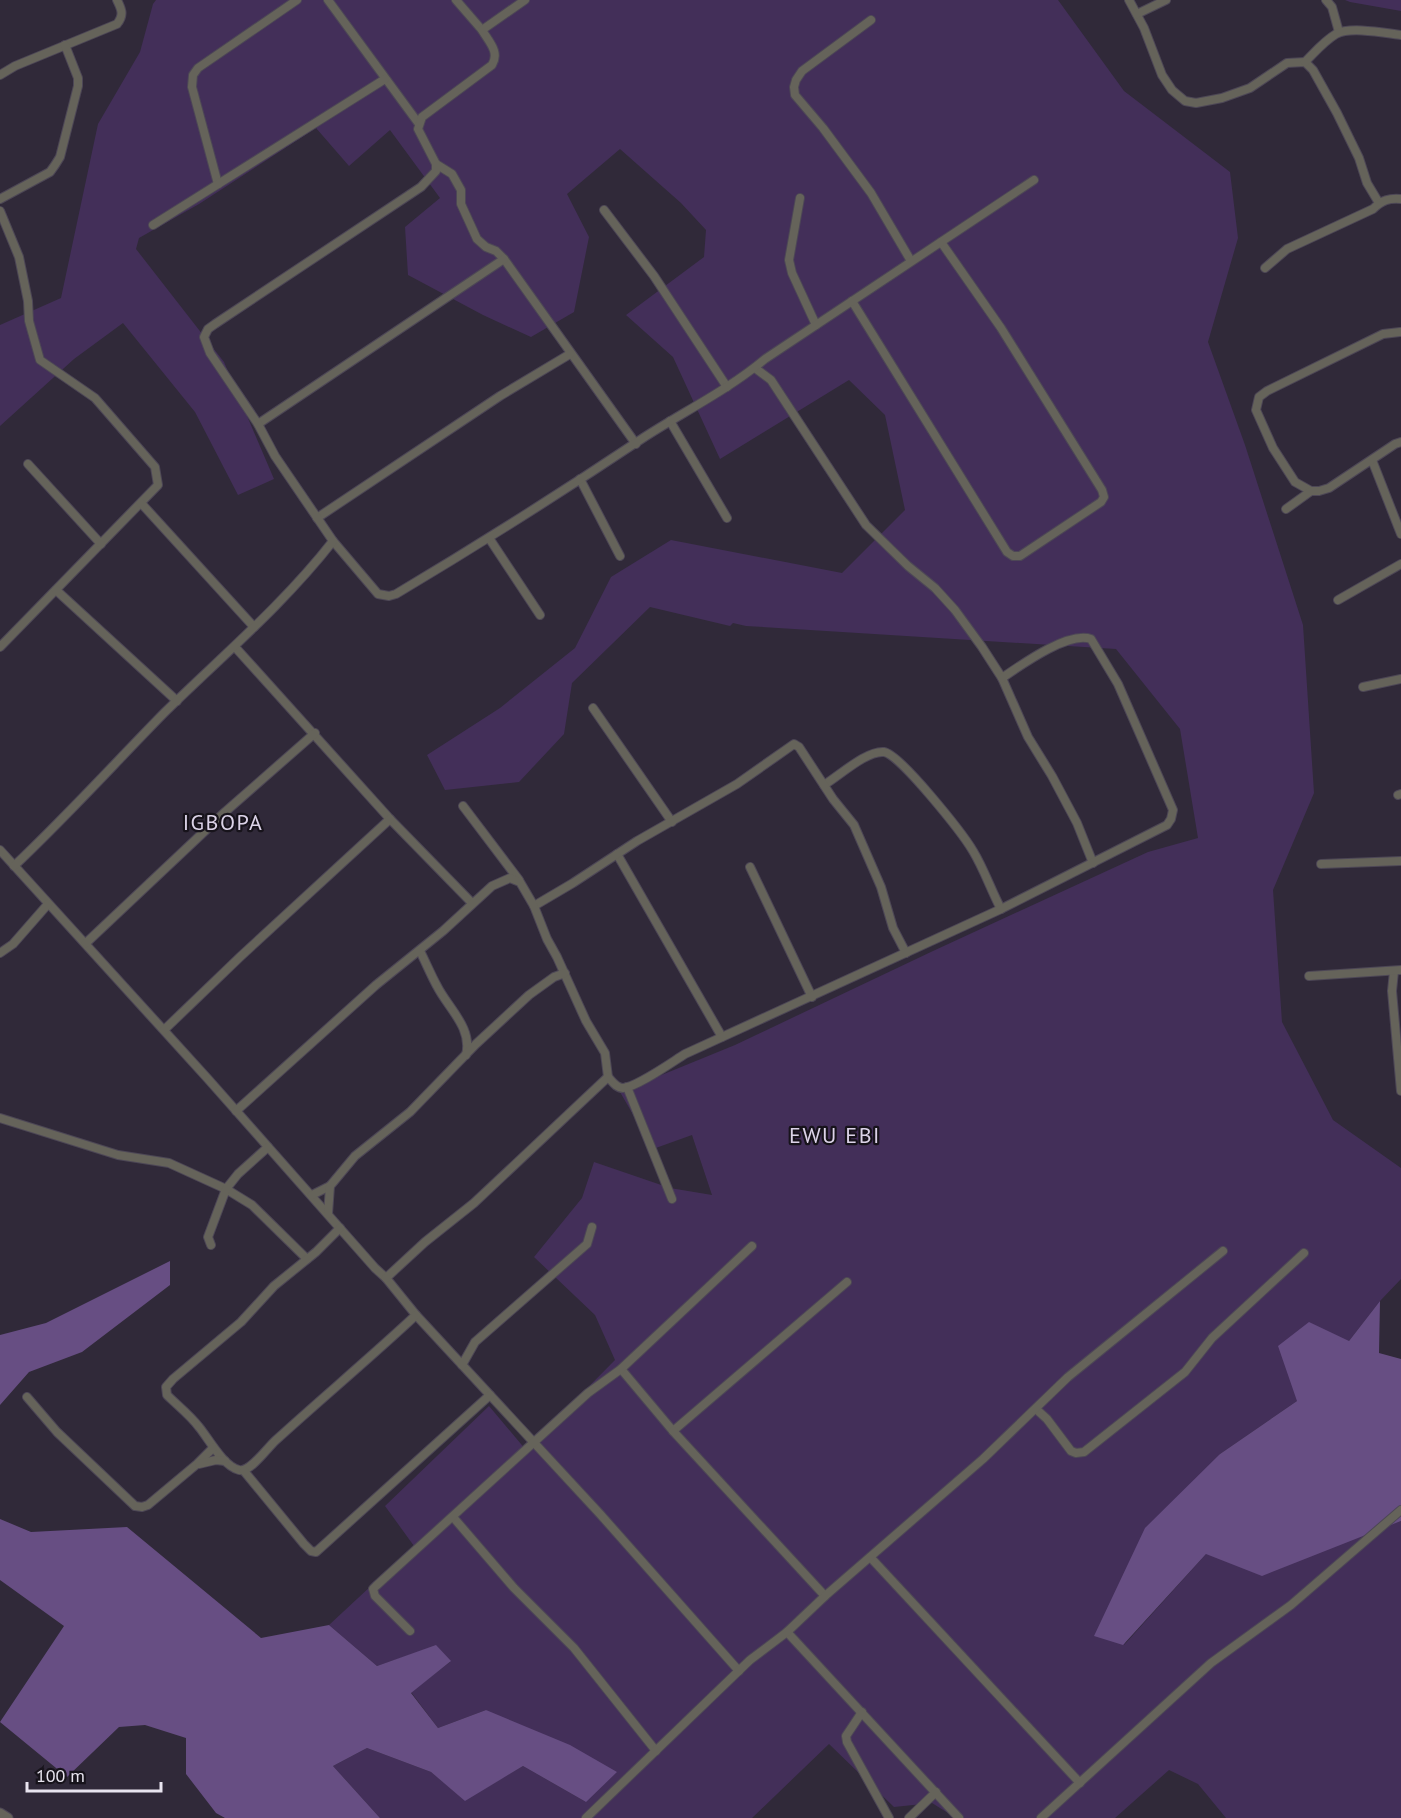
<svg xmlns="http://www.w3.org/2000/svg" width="1401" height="1818" font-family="'PT Sans',sans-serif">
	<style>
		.green { fill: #432f59 }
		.forest { fill: #674e83 }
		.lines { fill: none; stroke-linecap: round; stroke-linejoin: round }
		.minor-casing { stroke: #4d4756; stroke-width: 10 }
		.tertiary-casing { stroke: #4d4756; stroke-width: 11 }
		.minor { stroke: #65635a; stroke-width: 8 }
		.tertiary { stroke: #65635a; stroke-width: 9 }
		.labels { text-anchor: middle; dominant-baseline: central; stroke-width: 4.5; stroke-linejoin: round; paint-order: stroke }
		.quarter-label { font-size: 22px; letter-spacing: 1.5px; fill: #dcd3e8; stroke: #17131b }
	</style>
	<rect width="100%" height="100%" fill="#302939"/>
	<!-- green -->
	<g class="green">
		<path d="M156 0H1058L1124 91 1230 172 1238 238 1208 342 1245 445 1303 625 1314 793 1273 890 1282 1022 1333 1120 1401 1168V1279L1380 1301 1349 1341 1297 1401 1220 1454 1124 1645 1206 1554 1334 1546 1401 1521V1818H1226L1198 1784 1169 1770 1115 1818H956L932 1803 894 1807 829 1744 752 1818H380L333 1766 367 1748 431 1772 465 1800 523 1766 586 1802 486 1710 438 1728 411 1692 450 1662 436 1646 377 1666 329 1625 414 1546 385 1506 489 1406 526 1450 615 1360 595 1315 534 1257 582 1198 594 1162 670 1188 712 1195 692 1135 653 1149 620 1092 735 1045 933 951 1148 852 1198 838 1180 729 1116 649 746 626 733 623 730 626 650 607 572 683 564 734 519 782 445 790 427 755 500 708 575 648 611 577 671 540 842 573 905 510 885 415 849 380 720 459 673 357 626 315 704 257 706 230 681 203 620 149 567 194 589 237 574 312 531 337 483 315 408 275 405 227 440 198 390 130 349 166 316 128 199 204 139 238 136 249 224 362 274 479 238 495 195 412 123 323 74 359 0 426V325L61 298 98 124 140 52 153 4Z"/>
		<path d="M1345 0H1401V11L1350 2Z"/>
	</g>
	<!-- forest -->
	<g class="forest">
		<path d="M170 1261V1285L82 1352 29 1372 0 1405V1335L46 1323Z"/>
		<path d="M1380 1301 1379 1353 1401 1359V1521L1262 1576 1206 1554 1123 1645 1094 1636 1145 1528 1220 1454 1297 1401 1278 1346 1309 1322 1349 1341Z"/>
		<path d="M0 1519 31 1532 127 1527 261 1638 329 1625 377 1666 436 1645 451 1661 411 1693 438 1728 486 1710 570 1745 617 1772 586 1802 523 1766 465 1801 431 1772 367 1748 333 1766 380 1818H225L216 1813 186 1774V1738L145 1725 119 1727 67 1777 0 1722 64 1626 0 1580Z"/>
	</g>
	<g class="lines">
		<!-- minor casing -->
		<g class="minor-casing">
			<g id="minor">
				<path d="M328 0 419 124"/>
				<path d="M456 0 482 30"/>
				<path d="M1129 0 1144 28 1162 75 1172 90 1185 101 1196 103 1222 98 1250 88 1287 63 1305 62 1313 70 1337 113 1359 158 1367 183 1379 203"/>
				<path d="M1326 0 1332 7 1339 32"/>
				<path d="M1137 14 1166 0"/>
				<path d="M871 20 802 71 796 80 794 87 795 95 823 128 871 193 911 261"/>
				<path d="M1305 62C1314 53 1324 41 1336 34 1350 26 1385 33 1401 35"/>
				<path d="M0 75 15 66 117 24C124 15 122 10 117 0"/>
				<path d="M436 164 452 174 461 190V204L477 239 486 247 496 251 504 259 636 444"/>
				<path d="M218 184 192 87 193 75 198 68 297 0"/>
				<path d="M800 198 789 260 792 273 816 325"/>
				<path d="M0 199 50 172 55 165 60 157 78 86V78L65 45"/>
				<path d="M604 210 654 276 727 387"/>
				<path d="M0 211 19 257 28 301 29 321 40 360 95 398 155 467 158 485 0 647"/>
				<path d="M153 225 385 79"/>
				<path d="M1265 268 1287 249 1373 209C1382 200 1389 198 1401 199"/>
				<path d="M852 301 1007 552 1013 556H1020L1101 502 1104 497 1102 490 1001 328 941 242"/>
				<path d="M755 368 771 380 866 525 908 566 935 588 955 610 982 647 1002 678 1028 737 1052 776 1077 823 1093 863"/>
				<path d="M670 421 727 518"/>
				<path d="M258 424 504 259"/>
				<path d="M1372 460 1401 534"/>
				<path d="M28 464 101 544"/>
				<path d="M580 479 620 556"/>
				<path d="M1311 491 1295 482 1273 448 1256 410 1259 397 1267 391 1383 334 1400 332"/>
				<path d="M141 503 254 627"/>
				<path d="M1286 509 1311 491H1319L1329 488 1395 444 1401 442"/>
				<path d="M317 518 500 396 570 354"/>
				<path d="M489 538 540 615"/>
				<path d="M333 541 378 594 389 596 396 594C480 544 562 492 643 438 683 412 728 390 765 359L1034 180"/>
				<path d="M56 590 177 701"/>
				<path d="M1338 600 1401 564"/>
				<path d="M235 647 390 819 472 903"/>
				<path d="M1363 687 1401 679"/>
				<path d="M593 708 672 822"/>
				<path d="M824 785C839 776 867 750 884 752 900 754 963 834 973 851 984 869 991 890 1001 909"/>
				<path d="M1398 795 1401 794"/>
				<path d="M463 806 519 880"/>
				<path d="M0 850 208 1079 375 1268 386 1278 416 1315 600 1514 739 1671"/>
				<path d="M617 854 722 1037"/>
				<path d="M1321 864 1401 861"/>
				<path d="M14 866C66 817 114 764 164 713 221 657 283 605 333 541L275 456 258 424 210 353 204 337 208 329 215 324 421 187 436 171V164L418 129 422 117 492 65C500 52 489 42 482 30L525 0"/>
				<path d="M750 867 812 997"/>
				<path d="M534 906 573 883 637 841 737 784 794 744 799 747 833 799 854 825 881 887 893 928 906 953"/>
				<path d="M86 943 225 812 315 733"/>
				<path d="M420 951C426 963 431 975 437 986 448 1008 473 1028 466 1055"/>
				<path d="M0 953 13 944 48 904"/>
				<path d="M1394 971 1392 991 1401 1091"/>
				<path d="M1309 976 1401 970"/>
				<path d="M164 1030 241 956 390 819"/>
				<path d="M627 1087 672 1199"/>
				<path d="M236 1111 376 985 443 931 492 886 510 878 520 882 534 906 547 939 557 957 586 1021 605 1053 608 1077"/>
				<path d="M0 1118 118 1155 169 1163 226 1189 252 1205 307 1259"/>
				<path d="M312 1195 330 1186"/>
				<path d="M328 1214 330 1186 355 1156 410 1112 476 1044 529 995 554 977 565 973"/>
				<path d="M340 1228 316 1252 274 1286 241 1322 173 1379 166 1387 167 1395C177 1405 190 1415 199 1427 209 1439 223 1466 239 1470 250 1473 267 1448 276 1440 322 1398 370 1358 416 1315"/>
				<path d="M211 1245 208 1237 226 1189 238 1174 268 1147"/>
				<path d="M386 1278 425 1242 474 1203 608 1077C612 1081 616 1088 623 1088 637 1087 672 1062 685 1054L1001 909 1167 825 1171 819 1173 810 1118 684 1091 639C1068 631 1021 665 1002 678"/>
				<path d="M462 1365 475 1342 587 1244 592 1227"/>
				<path d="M621 1369 673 1431 847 1282"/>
				<path d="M27 1397 57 1432 135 1506 142 1507 148 1505 197 1464 213 1448"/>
				<path d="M1036 1409 1047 1419 1071 1451 1076 1453 1084 1452 1185 1372 1212 1338 1304 1253"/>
				<path d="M673 1431 825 1596"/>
				<path d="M199 1464 216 1460 225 1461"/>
				<path d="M244 1471 304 1544 311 1551 316 1552 490 1395"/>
				<path d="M453 1517 514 1588 574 1648 656 1751"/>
				<path d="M871 1558 1080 1783"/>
				<path d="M410 1631 375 1596 373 1589 376 1586 588 1393 621 1369 752 1246"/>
				<path d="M787 1632 959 1818"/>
				<path d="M862 1712 846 1736 847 1742 889 1818"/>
				<path d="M586 1818 750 1660 787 1632 825 1596 983 1459 1068 1377 1223 1251"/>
				<path d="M909 1818 936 1792"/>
				<path d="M1041 1818 1211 1663 1291 1605 1401 1510"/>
			</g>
		</g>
		<!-- tertiary casing -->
		<g class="tertiary-casing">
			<path id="tertiary" d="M0 1813 8 1818"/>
		</g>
		<!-- minor -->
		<use href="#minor" class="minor"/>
		<!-- tertiary -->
		<use href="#tertiary" class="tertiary"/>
	</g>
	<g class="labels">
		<!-- quarter labels -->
		<g class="quarter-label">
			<text x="223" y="822">IGBOPA</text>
			<text x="835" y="1135">EWU EBI</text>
		</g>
	</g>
	<!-- scale -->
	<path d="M27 1782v9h134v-9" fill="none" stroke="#e8e4ef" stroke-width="3"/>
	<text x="36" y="1782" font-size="18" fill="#e8e4ef" stroke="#17131b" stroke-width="4.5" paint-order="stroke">100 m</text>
</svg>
